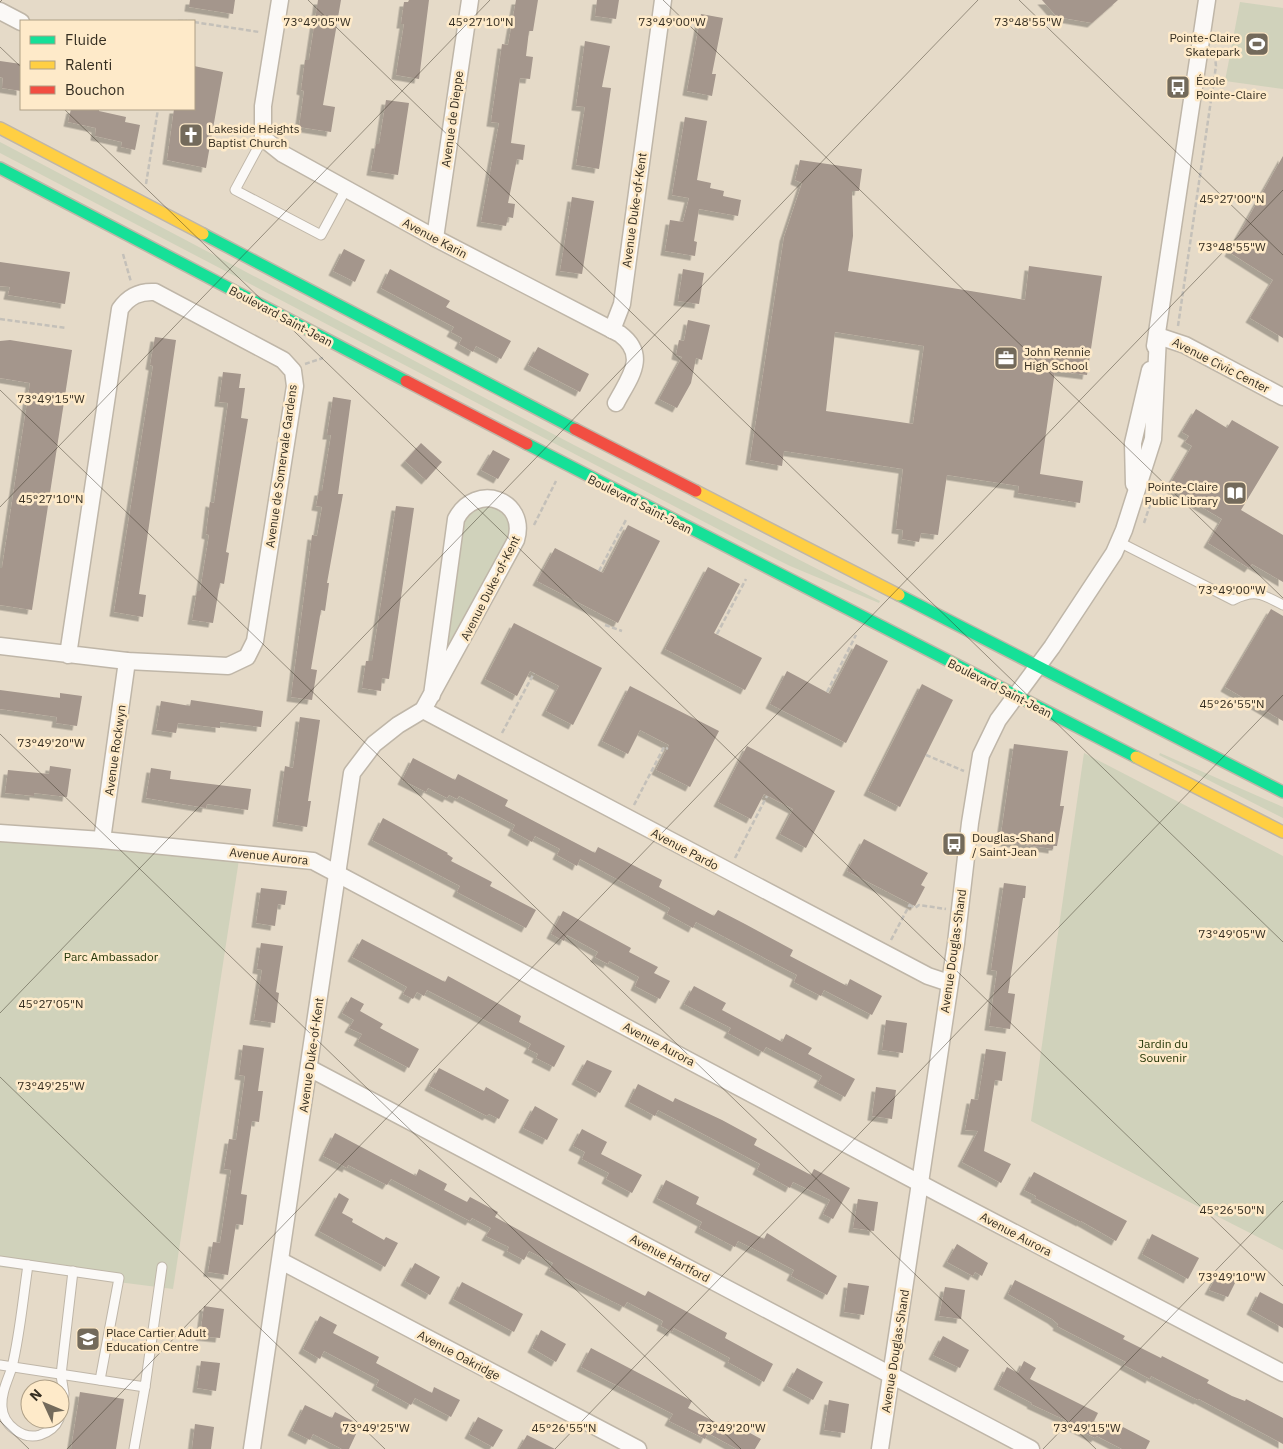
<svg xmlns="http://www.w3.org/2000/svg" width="1283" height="1449" font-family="'IBM Plex Sans',sans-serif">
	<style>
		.green { fill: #d0d2bb }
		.building { fill: #a4968c; fill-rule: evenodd; filter: url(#shadow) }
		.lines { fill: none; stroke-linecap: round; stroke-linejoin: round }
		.lane-casing { stroke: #bfb6a8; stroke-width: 11 }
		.street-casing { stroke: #bfb6a8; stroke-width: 19 }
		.fast-casing { stroke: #bfb6a8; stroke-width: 14 }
		.slow-casing { stroke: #bfb6a8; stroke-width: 14 }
		.jam-casing { stroke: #bfb6a8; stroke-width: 14 }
		.path { stroke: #c4c0b9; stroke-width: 2.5; stroke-dasharray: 5 2.5; stroke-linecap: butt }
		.lane { stroke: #fbf9f7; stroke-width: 9 }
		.street { stroke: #fbf9f7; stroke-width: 16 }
		.fast { stroke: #16e098; stroke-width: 11 }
		.slow { stroke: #ffcf43; stroke-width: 11 }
		.jam { stroke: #f24e42; stroke-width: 11 }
		.ticks { fill: none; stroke: #352e21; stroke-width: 1; stroke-opacity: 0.45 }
		.labels { text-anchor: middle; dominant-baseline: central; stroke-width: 5; stroke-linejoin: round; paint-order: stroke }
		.poi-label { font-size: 12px; fill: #352e21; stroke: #feeac9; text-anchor: start }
		.street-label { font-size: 12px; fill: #352e21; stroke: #feeac9 }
		.park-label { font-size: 12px; fill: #26380a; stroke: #feeac9 }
		.ticks-label { font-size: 12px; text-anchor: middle; fill: #352e21; stroke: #feeac9; stroke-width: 5; stroke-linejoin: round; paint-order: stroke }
	</style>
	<defs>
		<filter id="shadow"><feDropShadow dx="-4.5" dy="4.5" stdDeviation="0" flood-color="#0004"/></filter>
	</defs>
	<rect width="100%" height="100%" fill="#e5dac8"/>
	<!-- green -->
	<g class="green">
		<path d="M1240 2 1283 8V89L1225 81Z"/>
		<path d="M0 142 574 445 880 601 879 603 790 566 756 549 0 153Z"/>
		<path d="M484 505C501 508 509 515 511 532L451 649 445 647 465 520 472 510Z"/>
		<path d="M1084 753 1283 856V1250L1031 1121Z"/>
		<path d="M1160 753 1283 807V818L1159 755Z"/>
		<path d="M0 833 240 853 173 1289 0 1267Z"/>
	</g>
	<!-- building -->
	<g class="building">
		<path d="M190 0H235L233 14 189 7Z"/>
		<path d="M318 0H341L323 105 335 107 331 132 299 127 304 91 301 90 305 60H309Z"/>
		<path d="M409 0H429L419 79 396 75 404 24H401L404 2H408Z"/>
		<path d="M516 0H538L533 31H529L526 56 533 57 530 79 520 78 511 143 525 145 523 160 517 159 508 203 515 204 513 218 508 217 506 226 481 222 499 123 491 122 502 44 508 45Z"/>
		<path d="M597 0H619L616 19 595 16Z"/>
		<path d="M1042 0H1118L1092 23 1057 17Z"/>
		<path d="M701 14 723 18 712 74H716L712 96 687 91Z"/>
		<path d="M585 41 610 46 602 87 611 88 599 169 576 165 585 107 576 106Z"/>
		<path d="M0 61 21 64V91L2 88 3 78 0 77Z"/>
		<path d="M194 66 223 72 206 168 167 160 174 109H194Z"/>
		<path d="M386 100 409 103 398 175 371 171 376 144H379Z"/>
		<path d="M71 109H99V111L126 117 125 122 140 125 135 150 121 147 122 142 95 136 96 128 68 122Z"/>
		<path d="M685 117 707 121 697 180 711 183 710 188 724 191 723 196 741 200 738 216 699 209 694 241 697 242 695 256 665 251 670 220 683 222 689 198 672 195Z"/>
		<path d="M1283 156V338L1250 318 1273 280 1229 252Z"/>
		<path d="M800 160 862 169 859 191H852L853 236 848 271 1025 300 1029 266 1102 276 1087 375 1055 371 1040 474 1083 481 1080 503 1018 493 1019 486 947 475 938 535 921 533 919 542 902 539 903 530 896 529 903 469 784 451 782 466 750 460 784 237 802 183 795 180ZM835 332 924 346 913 424 826 411Z"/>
		<path d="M572 197 594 201 582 274 560 271Z"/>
		<path d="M344 249 365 260 355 282 333 271Z"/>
		<path d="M0 262 70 272 65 304 8 295 10 287 0 286Z"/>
		<path d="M390 269 450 301 446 307 511 341 501 359 476 346 473 352 459 344 462 338 451 332 454 327 381 288Z"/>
		<path d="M683 269 704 273 699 304 678 301Z"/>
		<path d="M688 320 710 325 702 360 696 358 691 383 677 408 659 399 682 357 676 355 679 340 684 341Z"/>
		<path d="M155 337 176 340 139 594 146 595 143 617 114 612 153 366 150 365Z"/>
		<path d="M10 340 72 350 32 610 0 605V568H2L30 383 0 378V341Z"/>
		<path d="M538 347 589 374 580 392 528 365Z"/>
		<path d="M223 372 241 374 239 388H245L241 418 248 419 226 552 229 553 224 584 220 583 213 623 192 620 197 591H200L209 535 206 534 210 502 214 503 228 403 219 402Z"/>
		<path d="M333 397 351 400 338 494H343L327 583H329L325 611 321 610 311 669 317 670 312 700 291 697 312 535 317 536 322 507 316 506 319 491H322L331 435H327Z"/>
		<path d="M1196 409 1227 428 1232 420 1279 447 1241 510 1283 535V582L1252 564 1249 568 1208 543 1222 519 1168 487 1192 446 1185 442 1189 436 1182 432Z"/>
		<path d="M421 443 442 462 426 480 405 461Z"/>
		<path d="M493 450 510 459 498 479 481 470Z"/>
		<path d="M396 506 414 508 389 679 382 678 381 691 362 688 366 661H372Z"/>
		<path d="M628 525 660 541 618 623 537 581 555 548 603 573Z"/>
		<path d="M708 567 740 584 714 633 762 658 745 690 665 649Z"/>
		<path d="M1271 609 1283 616V721L1225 687Z"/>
		<path d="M514 623 602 668 573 725 546 711 559 686 530 671 517 696 485 679Z"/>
		<path d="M856 644 888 661 846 743 770 704 787 671 830 694Z"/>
		<path d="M922 684 953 700 900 807 868 791Z"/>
		<path d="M630 686 719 731 690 787 656 770 669 745 640 730 628 754 602 741Z"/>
		<path d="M0 690 60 698V693L82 696 77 726 56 723 57 717 0 709Z"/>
		<path d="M191 700 263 711 261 727 220 722V728L178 723 176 733 156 730 161 701 190 706Z"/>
		<path d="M300 717 320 720 308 801H311L307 827 277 822 285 766 293 768Z"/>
		<path d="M1014 744 1068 751 1060 806H1064L1057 846H1053V849L1000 841Z"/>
		<path d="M747 746 835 791 806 848 780 834 793 809 764 794 751 819 718 802Z"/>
		<path d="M413 758 455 780 458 774 508 800 505 806 549 829 595 853 598 847 662 880 659 887 714 916 718 910 745 924 793 950 790 956 847 986 850 979 882 996 872 1015 824 990 821 996 794 982 797 975 696 922 693 928 667 914 670 908 580 859 577 866 557 855 560 849 535 836 532 842 512 831 515 825 459 796 457 799 449 795 447 798 428 788 426 792 402 780Z"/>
		<path d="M50 766 71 769 67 797 34 793V796L5 793 8 770 49 774Z"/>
		<path d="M151 768 171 771 170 779 251 789 248 810 207 804 206 808 146 798Z"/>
		<path d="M383 818 448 853 447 854 453 858 451 861 492 882 490 886 536 910 526 928 457 892 460 886 372 840Z"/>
		<path d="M864 839 928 873 921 885 925 887 915 906 847 871Z"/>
		<path d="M1004 883 1026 886 1025 898H1023L1008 993 1015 994 1010 1029 989 1026 997 971 991 970Z"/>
		<path d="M261 888 287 891 285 905 278 904 275 926 256 923Z"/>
		<path d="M563 911 631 948 629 952 658 967 654 973 670 981 660 999 635 986 639 977 609 961 608 964 595 957 598 952 567 935 564 941 551 934Z"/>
		<path d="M362 939 445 982 448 976 521 1016 519 1022 565 1046 554 1067 536 1058 538 1054 528 1049 531 1044 427 990 424 996 417 992 413 999 403 994 407 987 352 957Z"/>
		<path d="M261 943 283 946 276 992 279 993 275 1023 254 1020 262 970 257 969Z"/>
		<path d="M694 986 726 1003 722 1010 782 1042 786 1034 812 1048 808 1054 855 1079 845 1097 818 1083 822 1076 766 1047 763 1052 728 1033 731 1028 684 1004Z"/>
		<path d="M351 997 364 1004 360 1011 383 1024 380 1028 419 1049 409 1068 358 1041 362 1034 349 1028 354 1020 342 1013Z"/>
		<path d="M886 1020 907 1023 903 1053 882 1050Z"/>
		<path d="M243 1045 264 1048 258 1091H263L259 1122 252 1121 241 1194 247 1195 243 1225 236 1224 228 1275 208 1272 213 1242 220 1243 231 1170 224 1169 229 1139 236 1140 245 1076 239 1075Z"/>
		<path d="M986 1049 1006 1052 1002 1081 995 1080 984 1151 1011 1164 1001 1183 962 1162 978 1131 965 1130 971 1099 978 1100Z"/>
		<path d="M587 1060 612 1071 600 1093 576 1080Z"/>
		<path d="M439 1068 484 1091 486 1087 509 1100 499 1119 489 1114 487 1116 429 1086Z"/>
		<path d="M638 1084 673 1102 675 1098 722 1120 757 1139 754 1145 811 1175 814 1169 850 1188 833 1219 823 1214 830 1200 793 1182 790 1188 757 1170 760 1164 658 1110 655 1116 629 1102Z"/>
		<path d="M876 1087 896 1090 892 1119 872 1116Z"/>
		<path d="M535 1106 558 1119 547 1140 523 1128Z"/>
		<path d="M582 1129 607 1142 601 1154 642 1175 632 1193 606 1179 609 1173 582 1159 585 1152 573 1146Z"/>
		<path d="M335 1133 416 1176 419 1169 447 1184 444 1190 467 1202 470 1197 498 1212 495 1217 552 1248 645 1296 648 1291 727 1333 725 1338 773 1364 764 1382 728 1362 730 1358 674 1328 672 1332 661 1326 663 1321 627 1302 624 1307 549 1270 553 1263 529 1251 524 1260 507 1251 509 1247 486 1236 491 1228 472 1218 470 1221 391 1179 387 1185 348 1165 347 1168 323 1156Z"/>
		<path d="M1034 1172 1127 1221 1116 1241 1081 1221V1222L1035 1198 1036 1196 1024 1190Z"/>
		<path d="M666 1180 699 1197 696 1204 764 1239 767 1233 837 1276 827 1295 791 1276 794 1270 762 1253 738 1241 735 1247 699 1228 702 1222 657 1198Z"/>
		<path d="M339 1193 349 1199 342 1213 353 1219 352 1222 384 1240 386 1237 398 1243 385 1267 319 1231Z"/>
		<path d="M858 1199 878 1202 874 1231 853 1228Z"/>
		<path d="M1152 1234 1199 1258 1188 1279 1142 1254Z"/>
		<path d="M957 1244 988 1263 982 1276 975 1272 973 1276 947 1262Z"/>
		<path d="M415 1263 440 1277 430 1295 405 1281Z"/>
		<path d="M1219 1272 1236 1281 1228 1297 1209 1290Z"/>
		<path d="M1015 1280 1125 1336 1123 1339 1161 1358 1162 1356 1209 1380 1207 1383 1232 1396 1245 1401 1246 1399 1283 1418V1444L1199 1399 1198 1400 1151 1376 1150 1379 1124 1365 1126 1362 1057 1326 1058 1324 1052 1319 1008 1294Z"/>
		<path d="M462 1282 523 1314 514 1332 453 1299Z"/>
		<path d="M848 1283 869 1286 864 1315 844 1312Z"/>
		<path d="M945 1287 965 1290 961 1319 939 1316Z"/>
		<path d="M1260 1292 1283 1304V1328L1251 1310Z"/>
		<path d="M204 1306 224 1309 220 1338 200 1336Z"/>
		<path d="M320 1316 337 1325 333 1333 379 1357 376 1363 432 1393 434 1387 460 1400 451 1417 415 1398 411 1405 376 1386 379 1380 324 1351 320 1359 303 1349Z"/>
		<path d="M541 1330 566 1344 556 1362 532 1348Z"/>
		<path d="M943 1336 969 1350 960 1368 933 1355Z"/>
		<path d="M591 1348 692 1401 688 1408 725 1427 728 1421 761 1439 755 1449H737L708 1433 705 1439 669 1421 673 1414 581 1367Z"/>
		<path d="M201 1361 220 1363 216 1391 197 1388Z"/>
		<path d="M1024 1361 1036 1368 1030 1379 1098 1413 1094 1421 1119 1434 1123 1427 1150 1441 1146 1449H1122L1097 1436 1095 1438 1074 1427 1076 1425 1031 1404 1032 1403 998 1385 1007 1367 1018 1373Z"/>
		<path d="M797 1368 823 1382 813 1400 787 1386Z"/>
		<path d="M80 1392 124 1399 116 1449H71Z"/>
		<path d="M829 1400 849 1404 845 1433 824 1430Z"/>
		<path d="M305 1405 332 1418 335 1412 353 1421 348 1430 356 1434 349 1449H342L313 1434 310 1440 292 1431Z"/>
		<path d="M478 1417 503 1430 493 1447 469 1434Z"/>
		<path d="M195 1424 214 1427 211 1449H192Z"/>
		<path d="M527 1435 555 1449H519Z"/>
	</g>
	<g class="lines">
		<!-- lane casing -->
		<g class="lane-casing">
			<g id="lane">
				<path d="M263 138 235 190 321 235 346 189"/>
				<path d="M1119 542 1233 600C1255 589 1262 594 1283 605"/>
				<path d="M0 1261 119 1278 100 1380"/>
				<path d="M28 1265C23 1298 20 1334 12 1367 8 1380 1 1392 2 1407 3 1425 23 1440 40 1435 49 1432 55 1428 59 1419"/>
				<path d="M0 1365 145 1387 162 1267"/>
				<path d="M60 1414 64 1394 61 1375 73 1271"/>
				<path d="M134 1449 145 1387"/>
			</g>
		</g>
		<!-- street casing -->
		<g class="street-casing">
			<g id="street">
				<path d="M280 0 263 106V138L283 154 435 238 620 334C649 356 629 378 616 403"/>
				<path d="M0 11 21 22"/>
				<path d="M435 238 470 0"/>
				<path d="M612 330 622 304 663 0"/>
				<path d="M1158 336 1185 345 1283 397"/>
				<path d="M1155 346 1207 0"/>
				<path d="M1134 484 1133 443 1150 370"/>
				<path d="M0 646 127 661 228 666 247 657 255 641 295 386 293 371 283 360 155 292C140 291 129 296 120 309L68 655"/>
				<path d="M423 710 928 976 949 983"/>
				<path d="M0 833 102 840 313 861 942 1195 1283 1373"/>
				<path d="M102 840 127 661"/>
				<path d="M309 1068 1031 1449"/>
				<path d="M281 1261 638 1449"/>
				<path d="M252 1449 352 773 374 744 398 725 423 710 516 540C528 500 476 481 456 519L432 695"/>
				<path d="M880 1449 956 943 970 823 981 755 998 720 1052 647 1114 553 1124 530 1153 439 1158 336"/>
			</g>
		</g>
		<!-- fast casing -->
		<g class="fast-casing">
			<g id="fast">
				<path d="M0 168 406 381"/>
				<path d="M203 234 575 429"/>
				<path d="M527 444 1136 757"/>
				<path d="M899 595 1283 792"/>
			</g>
		</g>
		<!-- slow casing -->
		<g class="slow-casing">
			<g id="slow">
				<path d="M0 128 203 234"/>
				<path d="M696 491 899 595"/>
				<path d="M1136 757 1283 832"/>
			</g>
		</g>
		<!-- jam casing -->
		<g class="jam-casing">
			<g id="jam">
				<path d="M406 381 527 444"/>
				<path d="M575 429 696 491"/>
			</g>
		</g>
		<!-- path -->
		<g class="path">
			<path d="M178 21H187"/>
			<path d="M194 22 259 32"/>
			<path d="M146 184 158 109"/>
			<path d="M123 254 131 282"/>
			<path d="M0 319 66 328"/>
			<path d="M1178 326 1216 66 1215 57"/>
			<path d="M305 364 323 358"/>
			<path d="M1144 523 1150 505"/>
			<path d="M534 525 556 481"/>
			<path d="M599 571 627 518"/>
			<path d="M605 625 622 631"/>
			<path d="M717 634 746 579"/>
			<path d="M827 692 856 635"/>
			<path d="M502 733 534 673"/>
			<path d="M926 755 964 771"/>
			<path d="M634 805 664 747 668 749"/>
			<path d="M735 858 767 796"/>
			<path d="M909 905 915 908 919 905 946 909"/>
			<path d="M891 940 910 904"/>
		</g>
		<!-- lane -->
		<use href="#lane" class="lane"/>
		<!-- street -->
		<use href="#street" class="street"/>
		<!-- fast -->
		<use href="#fast" class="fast"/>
		<!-- slow -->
		<use href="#slow" class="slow"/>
		<!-- jam -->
		<use href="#jam" class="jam"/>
	</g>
	<!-- ticks -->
	<path class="ticks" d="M308 0 1283 942M663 0 1283 598M1019 0 1283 255M0 2 2 0M0 47 21 67M64 109 1283 1286M0 390 1096 1449M0 507 490 0M0 734 741 1449M0 1013 978 0M0 1077 385 1449M0 1421 29 1449M67 1449 1283 190M555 1449 1283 695M1043 1449 1283 1201"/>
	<!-- icons -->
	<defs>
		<g id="stadium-square" transform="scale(1.25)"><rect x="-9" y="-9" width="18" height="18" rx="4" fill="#736a5b" stroke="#feeac9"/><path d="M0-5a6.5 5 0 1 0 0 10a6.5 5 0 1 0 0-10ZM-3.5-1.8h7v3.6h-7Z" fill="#fff"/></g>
		<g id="bus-square" transform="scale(1.25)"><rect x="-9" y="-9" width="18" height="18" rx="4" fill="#736a5b" stroke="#feeac9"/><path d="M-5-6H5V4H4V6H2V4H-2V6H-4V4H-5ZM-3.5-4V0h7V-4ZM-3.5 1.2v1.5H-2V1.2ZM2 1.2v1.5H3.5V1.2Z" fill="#fff"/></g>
		<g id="church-square" transform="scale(1.25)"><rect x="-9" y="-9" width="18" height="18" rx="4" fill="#736a5b" stroke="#feeac9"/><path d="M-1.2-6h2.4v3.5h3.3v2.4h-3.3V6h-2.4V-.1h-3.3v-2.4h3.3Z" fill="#fff"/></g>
		<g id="office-square" transform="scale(1.25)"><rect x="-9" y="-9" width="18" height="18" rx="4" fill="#736a5b" stroke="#feeac9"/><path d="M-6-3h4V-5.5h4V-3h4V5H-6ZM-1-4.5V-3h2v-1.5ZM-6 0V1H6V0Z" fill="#fff"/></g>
		<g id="library-square" transform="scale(1.25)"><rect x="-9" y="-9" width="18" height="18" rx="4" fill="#736a5b" stroke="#feeac9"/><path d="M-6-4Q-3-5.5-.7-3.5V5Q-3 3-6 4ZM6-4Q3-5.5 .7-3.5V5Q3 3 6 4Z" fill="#fff"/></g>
		<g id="school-square" transform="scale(1.25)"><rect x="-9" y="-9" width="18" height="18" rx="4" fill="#736a5b" stroke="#feeac9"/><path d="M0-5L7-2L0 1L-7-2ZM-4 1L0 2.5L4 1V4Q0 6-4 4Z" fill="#fff"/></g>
	</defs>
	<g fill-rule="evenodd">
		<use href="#stadium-square" x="1257" y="44"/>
		<use href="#bus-square" x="1178" y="87"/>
		<use href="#church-square" x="191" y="135"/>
		<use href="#office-square" x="1006" y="358"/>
		<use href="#library-square" x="1235" y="493"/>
		<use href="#bus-square" x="954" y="844"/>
		<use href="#school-square" x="88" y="1339"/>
	</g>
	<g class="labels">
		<!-- poi labels -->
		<g class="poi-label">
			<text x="1240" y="37" text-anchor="end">Pointe-Claire<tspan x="1240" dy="14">Skatepark</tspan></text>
			<text x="1196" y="80">École<tspan x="1196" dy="14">Pointe-Claire</tspan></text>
			<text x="208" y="128">Lakeside Heights<tspan x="208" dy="14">Baptist Church</tspan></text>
			<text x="1024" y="351">John Rennie<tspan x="1024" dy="14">High School</tspan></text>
			<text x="1218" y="486" text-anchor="end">Pointe-Claire<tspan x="1218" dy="14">Public Library</tspan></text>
			<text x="972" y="837">Douglas-Shand<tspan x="972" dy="14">/ Saint-Jean</tspan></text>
			<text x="106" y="1332">Place Cartier Adult<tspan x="106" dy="14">Education Centre</tspan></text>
		</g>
		<!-- street labels -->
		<g class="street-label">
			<text transform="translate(452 119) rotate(-82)">Avenue de Dieppe</text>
			<text transform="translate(634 210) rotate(-82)">Avenue Duke-of-Kent</text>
			<text transform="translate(435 238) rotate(28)">Avenue Karin</text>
			<text transform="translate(281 316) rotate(28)">Boulevard Saint-Jean</text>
			<text transform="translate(1221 365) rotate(27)">Avenue Civic Center</text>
			<text transform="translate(281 466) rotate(-82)">Avenue de Somervale Gardens</text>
			<text transform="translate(640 504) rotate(27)">Boulevard Saint-Jean</text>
			<text transform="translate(490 588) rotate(-63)">Avenue Duke-of-Kent</text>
			<text transform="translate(1000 688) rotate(27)">Boulevard Saint-Jean</text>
			<text transform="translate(115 750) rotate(-82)">Avenue Rockwyn</text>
			<text transform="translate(685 849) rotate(28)">Avenue Pardo</text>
			<text transform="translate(269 856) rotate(6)">Avenue Aurora</text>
			<text transform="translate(953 951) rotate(-82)">Avenue Douglas-Shand</text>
			<text transform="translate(659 1044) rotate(28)">Avenue Aurora</text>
			<text transform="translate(311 1055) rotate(-82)">Avenue Duke-of-Kent</text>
			<text transform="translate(1016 1234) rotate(28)">Avenue Aurora</text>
			<text transform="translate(670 1258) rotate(28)">Avenue Hartford</text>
			<text transform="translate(895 1351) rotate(-81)">Avenue Douglas-Shand</text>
			<text transform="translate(459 1355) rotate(28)">Avenue Oakridge</text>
		</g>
		<!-- park labels -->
		<g class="park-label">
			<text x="111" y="956">Parc Ambassador</text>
			<text x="1163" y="1043">Jardin du<tspan x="1163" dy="14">Souvenir</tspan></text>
		</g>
	</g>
	<g class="ticks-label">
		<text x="317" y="26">73°49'05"W</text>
		<text x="672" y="26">73°49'00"W</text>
		<text x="1028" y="26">73°48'55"W</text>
		<text x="481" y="26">45°27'10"N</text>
		<text x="1232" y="203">45°27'00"N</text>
		<text x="1232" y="251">73°48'55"W</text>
		<text x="51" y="403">73°49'15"W</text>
		<text x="51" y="503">45°27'10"N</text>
		<text x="1232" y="594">73°49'00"W</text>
		<text x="1232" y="708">45°26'55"N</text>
		<text x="51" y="747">73°49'20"W</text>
		<text x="1232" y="938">73°49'05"W</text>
		<text x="51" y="1008">45°27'05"N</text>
		<text x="51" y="1090">73°49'25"W</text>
		<text x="1232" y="1214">45°26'50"N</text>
		<text x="1232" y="1281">73°49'10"W</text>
		<text x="564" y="1432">45°26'55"N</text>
		<text x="376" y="1432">73°49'25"W</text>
		<text x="732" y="1432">73°49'20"W</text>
		<text x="1087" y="1432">73°49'15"W</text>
	</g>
	<!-- legend -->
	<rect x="20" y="20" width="175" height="90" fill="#feeac9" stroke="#ae9f86"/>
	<rect x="30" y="36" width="25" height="8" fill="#16e098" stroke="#ae9f86"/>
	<text x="65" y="45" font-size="15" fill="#352e21">Fluide</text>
	<rect x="30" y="61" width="25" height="8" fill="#ffcf43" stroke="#ae9f86"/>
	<text x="65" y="70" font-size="15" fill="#352e21">Ralenti</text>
	<rect x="30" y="86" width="25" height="8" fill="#f24e42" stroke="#ae9f86"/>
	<text x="65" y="95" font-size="15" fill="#352e21">Bouchon</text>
	<!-- north arrow -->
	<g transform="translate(45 1404) rotate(314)"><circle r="24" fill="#feeac9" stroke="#ae9f86"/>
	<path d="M0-4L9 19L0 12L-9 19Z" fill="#736a5b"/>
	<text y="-8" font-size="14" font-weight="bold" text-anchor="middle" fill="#352e21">N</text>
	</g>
</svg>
